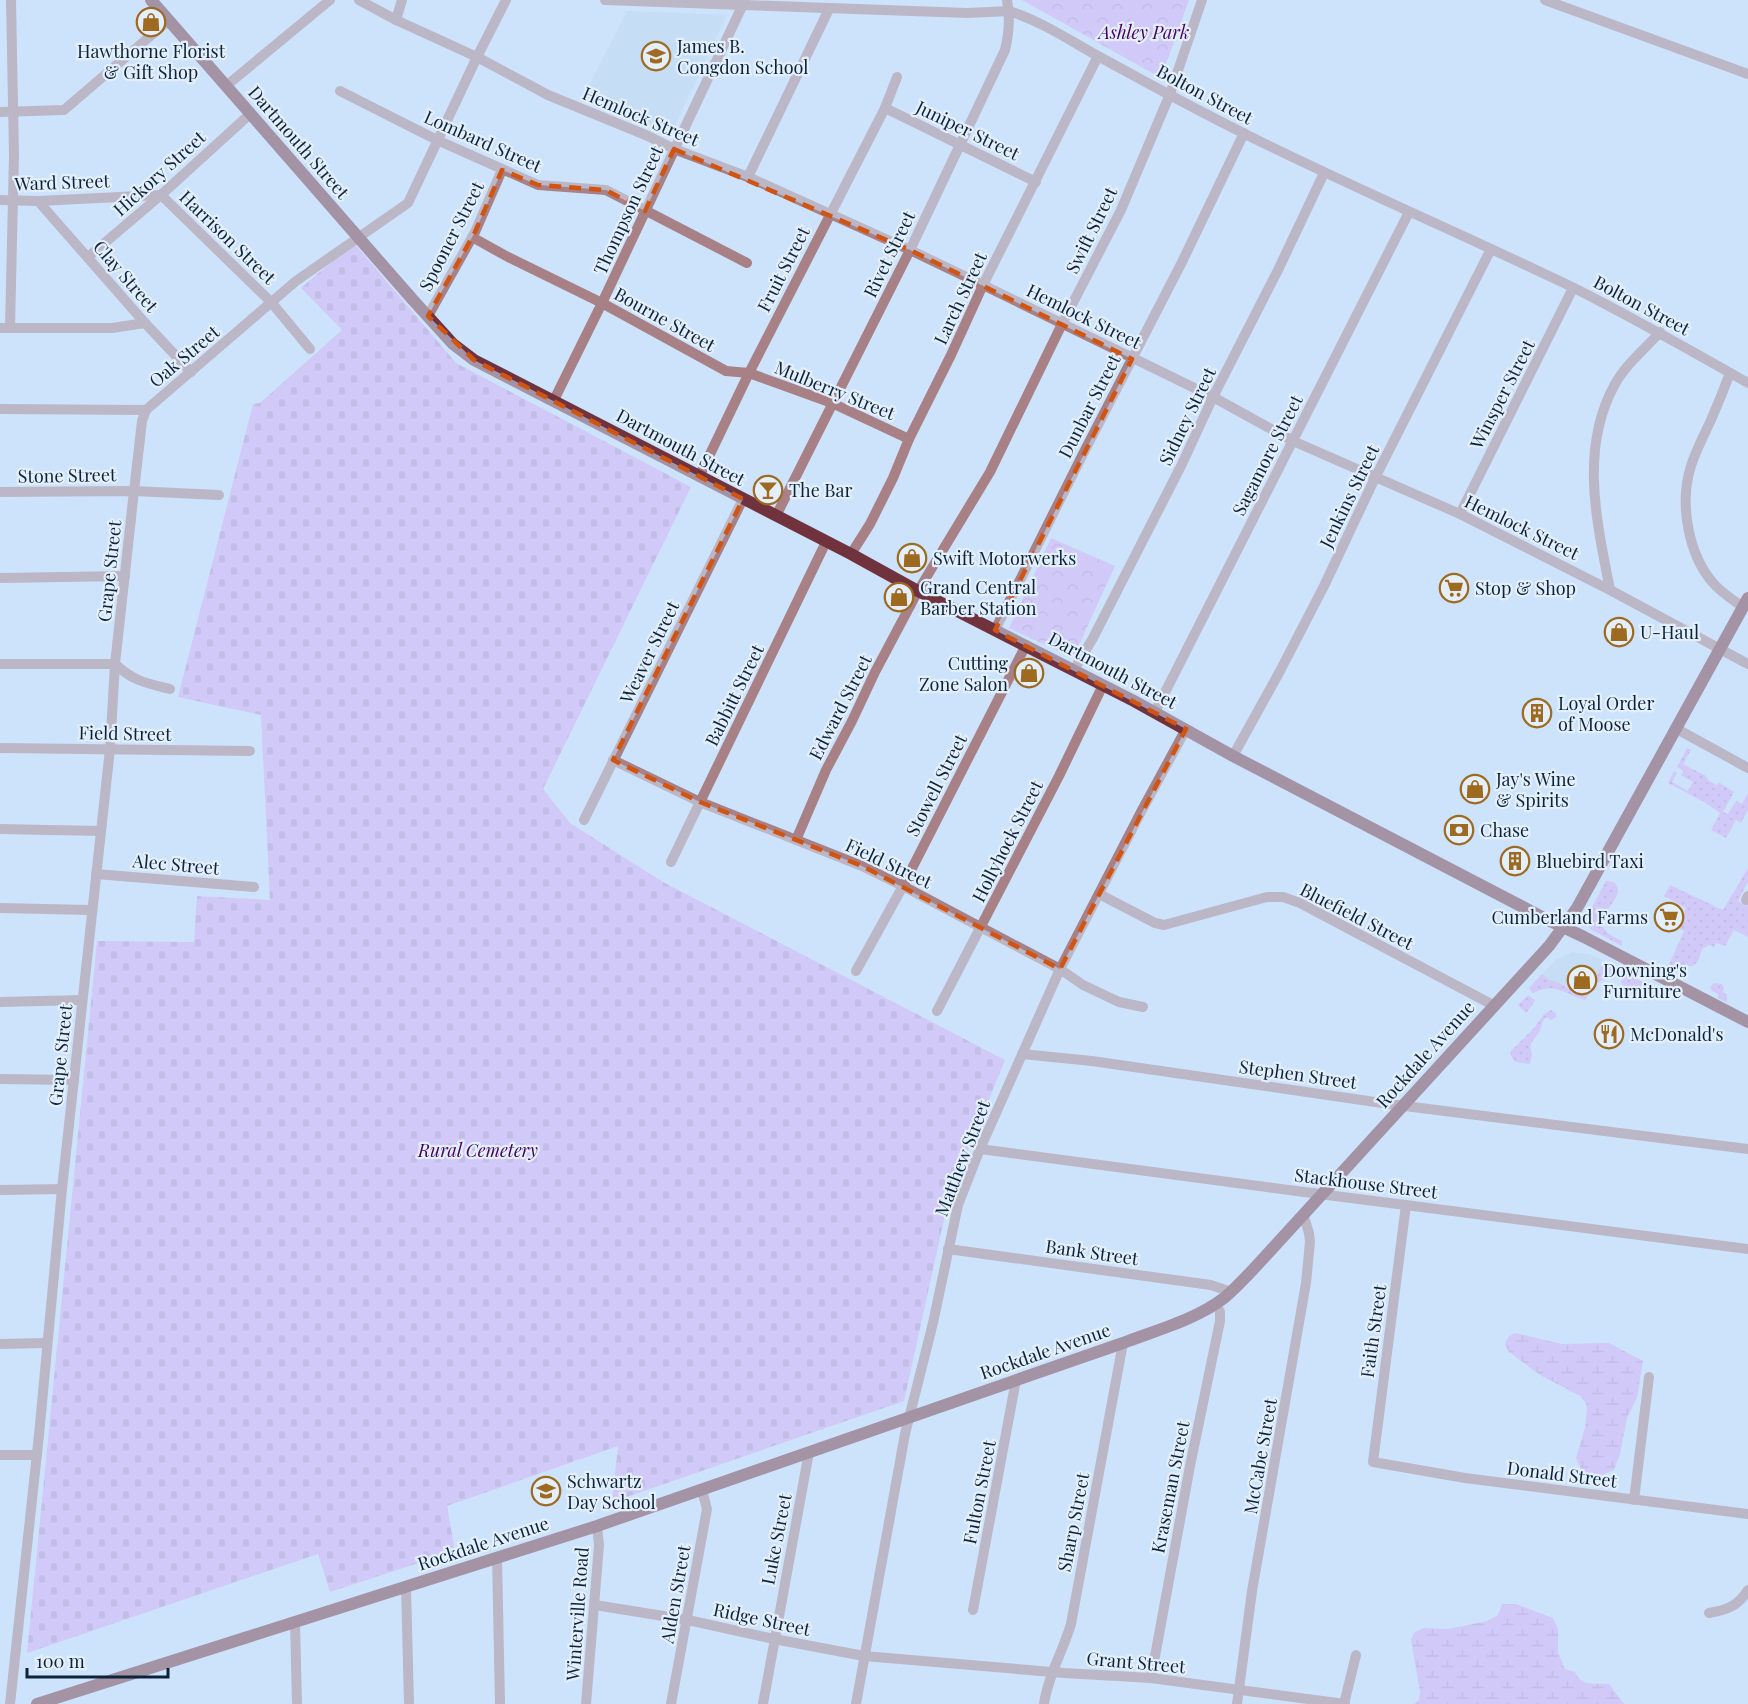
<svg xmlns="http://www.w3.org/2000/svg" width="1748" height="1704" font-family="'Playfair Display',serif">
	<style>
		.built { fill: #bcd4ef }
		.grass { fill: url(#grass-dots) }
		.wetland { fill: url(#wetland-marsh) }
		.cemetery { fill: url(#cemetery-stones) }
		.park { fill: url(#park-crowns) }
		.pitch { fill: #d5a8f2 }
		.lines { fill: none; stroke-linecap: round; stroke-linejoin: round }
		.minor { stroke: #a78185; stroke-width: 10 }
		.major { stroke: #70323d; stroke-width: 12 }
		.marked { fill: none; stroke: #d25411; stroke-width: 4.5; stroke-dasharray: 12 8; stroke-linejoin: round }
		.labels { text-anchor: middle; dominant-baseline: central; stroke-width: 4.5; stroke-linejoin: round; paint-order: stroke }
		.park-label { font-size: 18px; font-style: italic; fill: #490067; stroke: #e4effc }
		.poi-label { font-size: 18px; fill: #0d233a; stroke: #e4effc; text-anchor: start }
		.street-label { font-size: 18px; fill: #0d233a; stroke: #e4effc }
	</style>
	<defs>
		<pattern id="grass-dots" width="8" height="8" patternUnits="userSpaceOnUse" patternTransform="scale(1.5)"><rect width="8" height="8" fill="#d5a8f2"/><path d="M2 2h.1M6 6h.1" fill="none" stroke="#b690d0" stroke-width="1.8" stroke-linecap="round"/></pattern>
		<pattern id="wetland-marsh" width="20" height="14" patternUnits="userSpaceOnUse" patternTransform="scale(1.5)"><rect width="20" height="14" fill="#d5a8f2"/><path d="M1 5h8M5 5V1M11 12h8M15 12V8" fill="none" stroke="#b690d0"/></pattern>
		<pattern id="cemetery-stones" width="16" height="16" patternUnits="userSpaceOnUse" patternTransform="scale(1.5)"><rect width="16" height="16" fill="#d5a8f2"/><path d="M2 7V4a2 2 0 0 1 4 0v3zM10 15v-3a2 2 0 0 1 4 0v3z" fill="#b690d0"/></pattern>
		<pattern id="park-crowns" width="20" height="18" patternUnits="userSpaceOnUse" patternTransform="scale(1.5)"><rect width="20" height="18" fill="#d5a8f2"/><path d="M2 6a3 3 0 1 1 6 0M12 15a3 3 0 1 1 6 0" fill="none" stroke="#b690d0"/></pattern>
	</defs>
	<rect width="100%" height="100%" fill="#cde3fc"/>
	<!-- built -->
	<g class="built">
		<path d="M627 11 727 15 671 134 583 97Z"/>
		<path d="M1572 952 1593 955 1605 962 1601 966 1593 985 1591 972H1573L1574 986 1591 987 1586 992 1579 995 1565 988 1562 984 1547 980 1542 974 1556 960Z"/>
	</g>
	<!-- grass -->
	<g class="grass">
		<path d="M1687 748 1691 750 1683 764 1706 776 1708 780 1716 785 1720 783 1734 792 1723 812 1728 814 1736 801 1742 804 1748 793V810L1741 823 1736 820 1726 838 1711 830 1720 813 1704 802 1668 783 1674 771 1677 773 1672 782 1688 791 1693 782 1681 775 1684 771 1677 767Z"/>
		<path d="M1748 868V882L1738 901 1746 906 1748 903V937L1734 930 1725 946 1716 943 1714 947 1709 945 1702 949 1698 961 1693 966H1675L1671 971 1667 969 1684 931 1676 927 1686 908 1664 896 1670 885 1723 910Z"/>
		<path d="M1606 881 1614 882C1616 885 1618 887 1618 891 1617 903 1594 919 1606 931 1610 936 1617 938 1622 941V946L1590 929 1588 925 1591 909Z"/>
		<path d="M1605 962 1618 969C1611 982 1607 977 1597 983 1593 986 1589 995 1585 1000 1565 994 1555 982 1533 993L1529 988 1542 974C1548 981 1554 980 1561 984 1567 987 1572 991 1579 995 1595 990 1594 973 1605 962Z"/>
		<path d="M1627 974 1667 995V996C1655 999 1640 1006 1635 992L1623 986 1621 982 1624 975Z"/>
		<path d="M1714 983 1722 984 1724 988 1723 992 1727 995V1002L1718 998V994L1712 991 1710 987Z"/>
		<path d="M1528 995 1535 1000 1533 1004 1526 1013 1518 1005Z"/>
		<path d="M1551 1010 1556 1013V1017L1551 1020 1546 1017C1542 1022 1542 1025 1540 1030 1538 1036 1533 1037 1530 1047L1532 1054 1530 1064 1515 1062 1511 1056 1510 1052 1535 1027 1544 1014Z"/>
	</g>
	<!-- wetland -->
	<g class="wetland">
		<path d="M1515 1333 1562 1344 1609 1343 1643 1361 1637 1398 1627 1418 1620 1454 1614 1470C1594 1479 1584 1480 1576 1458L1585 1428 1587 1409 1586 1403 1580 1396 1540 1375 1509 1352 1505 1345C1506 1339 1509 1335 1515 1333Z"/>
		<path d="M1502 1604H1516L1553 1618 1558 1629V1652L1565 1669 1575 1672C1581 1687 1595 1683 1609 1684L1624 1704H1414L1419 1700 1420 1692 1411 1640 1414 1633 1423 1628 1448 1629 1487 1621 1498 1615Z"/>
	</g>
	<!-- cemetery -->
	<path class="cemetery" d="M354 243 456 363 691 487 543 789 570 823 663 882 1005 1060 949 1197 904 1401 612 1502 618 1446 447 1506 455 1551 330 1592 318 1554 27 1653 97 941 194 942 197 896 270 900 261 715 178 697 253 404 260 403 342 330 301 288Z"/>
	<!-- park -->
	<g class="park">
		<path d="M1022 0H1189L1161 78Z"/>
		<path d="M1051 538 1115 566 1073 658 1009 628Z"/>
	</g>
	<!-- pitch -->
	<path class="pitch" d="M1132 16 1151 27 1146 36 1154 41 1144 60 1108 40 1119 21 1127 25Z"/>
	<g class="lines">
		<!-- minor -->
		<g class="minor">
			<path d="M359 0 396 20 477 57 548 95 648 136 674 149 748 177 910 250 983 285 1213 397 1293 441 1460 514 1610 590 1748 664"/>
			<path d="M605 0 968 13 1009 11C1041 21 1069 40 1098 56 1147 83 1197 110 1247 135 1354 188 1464 235 1572 287 1632 317 1690 350 1748 383"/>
			<path d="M1545 0 1748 74"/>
			<path d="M396 20 402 0"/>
			<path d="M226 86 330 0"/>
			<path d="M340 91 437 140 538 185 606 190 747 263"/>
			<path d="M885 108 1036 182"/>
			<path d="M0 112 64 110 169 20"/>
			<path d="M748 177 829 9"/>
			<path d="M0 200 38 201 161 195 271 302 310 349"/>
			<path d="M38 201 145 323 191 372"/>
			<path d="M472 237 508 257 602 303 726 371 749 373 832 403 909 439"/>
			<path d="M88 257 161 195 250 114"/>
			<path d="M428 316 475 232 502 170"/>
			<path d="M0 328H112L145 323"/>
			<path d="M10 328 14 155 11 0"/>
			<path d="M1730 373C1724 389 1718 404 1711 420 1704 435 1696 450 1691 466 1679 503 1688 555 1714 584 1722 593 1733 600 1743 607"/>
			<path d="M554 400 602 303 745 0"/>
			<path d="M0 409 146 410 296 281 408 203 477 57 506 0"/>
			<path d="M699 477 749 373 885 108 897 77"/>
			<path d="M0 492 134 491 219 495"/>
			<path d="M1460 514 1573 288"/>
			<path d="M776 516 910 250 1005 50C1009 34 1010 16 1007 0"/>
			<path d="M851 554 870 524 893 478 909 439 951 355 983 285 1098 56"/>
			<path d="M0 578 125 576"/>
			<path d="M1610 590C1597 522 1579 449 1615 384 1626 364 1645 349 1660 332"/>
			<path d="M995 630 1083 454 1182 262 1244 133"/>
			<path d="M0 664H115C133 681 146 683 170 689"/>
			<path d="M1074 670 1093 638 1182 464 1213 397 1278 270 1324 173"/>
			<path d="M1155 712 1409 212"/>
			<path d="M1675 728 1748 768"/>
			<path d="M0 748 250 751"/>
			<path d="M1233 756 1280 671 1324 586 1375 478 1491 249"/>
			<path d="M613 760 700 802 862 866 903 886 1060 969 1083 985 1119 1002 1143 1007"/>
			<path d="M584 820 743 499"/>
			<path d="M0 829 101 831"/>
			<path d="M796 840 826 770 852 721 875 672 918 591 990 472 1062 324 1121 210 1170 94 1202 0"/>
			<path d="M671 862 826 542"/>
			<path d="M96 874 254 887"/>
			<path d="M1099 894 1155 923 1164 925 1267 897H1283L1300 903 1493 1005"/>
			<path d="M1746 900 1748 896"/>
			<path d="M0 908 91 910"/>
			<path d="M856 971 903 886 1026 645"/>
			<path d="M0 1002 82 1000"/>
			<path d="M937 1011 1059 776 1103 685"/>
			<path d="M1022 1054 1092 1061 1389 1104 1748 1149"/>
			<path d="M0 1079 74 1080"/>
			<path d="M980 1149 1304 1192 1748 1249"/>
			<path d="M0 1190 62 1189"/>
			<path d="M1406 1205 1373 1462 1465 1478 1748 1514"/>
			<path d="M948 1249 1211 1285 1231 1292"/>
			<path d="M0 1344 47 1343"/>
			<path d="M0 1455H37"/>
			<path d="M1634 1500 1649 1377"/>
			<path d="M497 1557 500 1704"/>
			<path d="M406 1587 409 1704"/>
			<path d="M595 1605 688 1620 774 1639 864 1656 1064 1673 1151 1678 1345 1704"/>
			<path d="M973 1610 1016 1380"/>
			<path d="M1709 1613C1727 1610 1738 1606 1748 1590"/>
			<path d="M295 1622 297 1704"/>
			<path d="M1151 1678 1190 1466 1220 1321V1312L1216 1303"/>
			<path d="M10 1704 39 1435 62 1189 110 749 115 664 134 491 142 421 146 410"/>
			<path d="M586 1704 599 1545 597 1526"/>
			<path d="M671 1704 707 1509 702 1490"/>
			<path d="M763 1704 809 1452"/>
			<path d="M856 1704 905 1434 933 1323 958 1205 980 1149 1060 969 1142 810 1186 729"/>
			<path d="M1044 1704C1048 1676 1063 1651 1071 1624L1123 1343"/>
			<path d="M1237 1704 1252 1591 1306 1283 1310 1242 1309 1233 1303 1214"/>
			<path d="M1344 1704 1356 1655"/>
		</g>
		<!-- major -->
		<g class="major">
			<path d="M151 0 413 300 453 344 474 360 851 554 918 591 1134 701 1233 756 1544 918 1584 937 1748 1022"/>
			<path d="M37 1704 597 1526 1123 1343C1157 1330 1195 1320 1224 1298 1237 1287 1249 1274 1260 1262L1549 946 1577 908 1748 598"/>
		</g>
	</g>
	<!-- marked area -->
	<path d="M0 0H1748V1704H0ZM674 149 910 250 1132 359 995 630 1186 729 1060 969 862 866 700 802 613 760 743 499 474 360 428 316 475 232 502 170 538 185 606 190 645 211Z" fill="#cde3fc" fill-opacity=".55" fill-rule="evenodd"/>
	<path class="marked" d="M674 149 910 250 1132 359 995 630 1186 729 1060 969 862 866 700 802 613 760 743 499 474 360 428 316 475 232 502 170 538 185 606 190 645 211Z"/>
	<!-- icons -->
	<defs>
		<g id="shop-ring" transform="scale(1.5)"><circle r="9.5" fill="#e4effc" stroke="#9d6a20" stroke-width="1.5"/><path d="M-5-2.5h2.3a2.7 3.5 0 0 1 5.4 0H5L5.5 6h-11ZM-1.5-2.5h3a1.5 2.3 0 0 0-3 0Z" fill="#9d6a20"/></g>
		<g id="school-ring" transform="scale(1.5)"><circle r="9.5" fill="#e4effc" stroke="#9d6a20" stroke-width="1.5"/><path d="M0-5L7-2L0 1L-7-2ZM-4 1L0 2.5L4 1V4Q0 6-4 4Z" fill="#9d6a20"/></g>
		<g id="bar-ring" transform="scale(1.5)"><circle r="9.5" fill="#e4effc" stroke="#9d6a20" stroke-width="1.5"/><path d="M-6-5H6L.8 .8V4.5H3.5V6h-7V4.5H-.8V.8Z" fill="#9d6a20"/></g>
		<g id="supermarket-ring" transform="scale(1.5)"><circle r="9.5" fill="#e4effc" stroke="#9d6a20" stroke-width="1.5"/><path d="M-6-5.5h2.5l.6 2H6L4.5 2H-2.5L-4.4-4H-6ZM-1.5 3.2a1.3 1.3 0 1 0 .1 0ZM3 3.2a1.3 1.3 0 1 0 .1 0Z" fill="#9d6a20"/></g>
		<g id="building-ring" transform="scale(1.5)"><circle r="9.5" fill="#e4effc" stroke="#9d6a20" stroke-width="1.5"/><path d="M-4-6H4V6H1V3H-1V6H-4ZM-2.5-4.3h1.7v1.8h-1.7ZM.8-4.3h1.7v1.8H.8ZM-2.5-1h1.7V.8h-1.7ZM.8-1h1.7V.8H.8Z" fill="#9d6a20"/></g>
		<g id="bank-ring" transform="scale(1.5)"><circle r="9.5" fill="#e4effc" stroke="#9d6a20" stroke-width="1.5"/><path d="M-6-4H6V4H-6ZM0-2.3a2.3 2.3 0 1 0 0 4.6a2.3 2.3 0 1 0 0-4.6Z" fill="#9d6a20"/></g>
		<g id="restaurant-ring" transform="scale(1.5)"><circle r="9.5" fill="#e4effc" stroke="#9d6a20" stroke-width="1.5"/><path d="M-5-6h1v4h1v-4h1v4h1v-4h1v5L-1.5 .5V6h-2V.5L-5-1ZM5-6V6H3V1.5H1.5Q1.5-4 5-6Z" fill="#9d6a20"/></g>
	</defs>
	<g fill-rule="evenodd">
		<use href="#shop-ring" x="151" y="22"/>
		<use href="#school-ring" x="656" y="56"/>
		<use href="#bar-ring" x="768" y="490"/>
		<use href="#shop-ring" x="912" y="558"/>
		<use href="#supermarket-ring" x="1454" y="588"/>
		<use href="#shop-ring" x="899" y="597"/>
		<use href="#shop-ring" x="1619" y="632"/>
		<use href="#shop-ring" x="1029" y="673"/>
		<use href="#building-ring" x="1537" y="713"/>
		<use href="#shop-ring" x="1475" y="789"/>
		<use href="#bank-ring" x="1459" y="830"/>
		<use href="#building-ring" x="1515" y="861"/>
		<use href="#supermarket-ring" x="1669" y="917"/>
		<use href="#shop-ring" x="1582" y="980"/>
		<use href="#restaurant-ring" x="1609" y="1034"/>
		<use href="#school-ring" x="546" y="1491"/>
	</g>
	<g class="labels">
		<!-- park labels -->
		<g class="park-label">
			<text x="1144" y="32">Ashley Park</text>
			<text x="478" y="1150">Rural Cemetery</text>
		</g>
		<!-- poi labels -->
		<g class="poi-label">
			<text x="677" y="46">James B.<tspan x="677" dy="21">Congdon School</tspan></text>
			<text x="151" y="51" text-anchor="middle">Hawthorne Florist<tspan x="151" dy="21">&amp; Gift Shop</tspan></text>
			<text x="789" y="490">The Bar</text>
			<text x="933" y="558">Swift Motorwerks</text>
			<text x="920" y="587">Grand Central<tspan x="920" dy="21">Barber Station</tspan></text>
			<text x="1475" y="588">Stop &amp; Shop</text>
			<text x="1640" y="632">U-Haul</text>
			<text x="1008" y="663" text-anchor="end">Cutting<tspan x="1008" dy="21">Zone Salon</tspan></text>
			<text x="1558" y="703">Loyal Order<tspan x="1558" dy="21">of Moose</tspan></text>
			<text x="1496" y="779">Jay's Wine<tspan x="1496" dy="21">&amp; Spirits</tspan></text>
			<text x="1480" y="830">Chase</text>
			<text x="1536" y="861">Bluebird Taxi</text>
			<text x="1648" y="917" text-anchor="end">Cumberland Farms</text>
			<text x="1603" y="970">Downing's<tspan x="1603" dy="21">Furniture</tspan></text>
			<text x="1630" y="1034">McDonald's</text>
			<text x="567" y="1481">Schwartz<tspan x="567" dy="21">Day School</tspan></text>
		</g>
		<!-- street labels -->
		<g class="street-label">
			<text transform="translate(1205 94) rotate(28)">Bolton Street</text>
			<text transform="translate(641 116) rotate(23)">Hemlock Street</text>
			<text transform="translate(968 130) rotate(26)">Juniper Street</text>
			<text transform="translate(483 141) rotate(24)">Lombard Street</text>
			<text transform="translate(299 142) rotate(49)">Dartmouth Street</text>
			<text transform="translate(159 173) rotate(-42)">Hickory Street</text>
			<text transform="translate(62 182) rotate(-2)">Ward Street</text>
			<text transform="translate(628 210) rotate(-65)">Thompson Street</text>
			<text transform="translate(1091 230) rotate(-64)">Swift Street</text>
			<text transform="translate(451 236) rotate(-63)">Spooner Street</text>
			<text transform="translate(228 237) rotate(44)">Harrison Street</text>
			<text transform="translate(889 254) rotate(-64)">Rivet Street</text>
			<text transform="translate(783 269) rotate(-63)">Fruit Street</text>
			<text transform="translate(126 276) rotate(49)">Clay Street</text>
			<text transform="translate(960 298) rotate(-65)">Larch Street</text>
			<text transform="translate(1642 305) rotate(28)">Bolton Street</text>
			<text transform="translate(1084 316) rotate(26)">Hemlock Street</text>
			<text transform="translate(665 319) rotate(29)">Bourne Street</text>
			<text transform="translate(184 356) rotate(-40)">Oak Street</text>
			<text transform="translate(835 390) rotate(22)">Mulberry Street</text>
			<text transform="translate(1502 394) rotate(-63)">Winsper Street</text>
			<text transform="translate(1089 406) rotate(-63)">Dunbar Street</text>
			<text transform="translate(1187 416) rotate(-64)">Sidney Street</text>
			<text transform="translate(681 447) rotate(28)">Dartmouth Street</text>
			<text transform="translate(1267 455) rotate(-63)">Sagamore Street</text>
			<text transform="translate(67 475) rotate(-1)">Stone Street</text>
			<text transform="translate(1349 496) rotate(-64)">Jenkins Street</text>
			<text transform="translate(1522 527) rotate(26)">Hemlock Street</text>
			<text transform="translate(109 571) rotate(-84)">Grape Street</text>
			<text transform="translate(649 652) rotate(-64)">Weaver Street</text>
			<text transform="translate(1113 670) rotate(28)">Dartmouth Street</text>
			<text transform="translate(734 695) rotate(-64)">Babbitt Street</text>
			<text transform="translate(840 707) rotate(-63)">Edward Street</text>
			<text transform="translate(125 733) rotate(1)">Field Street</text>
			<text transform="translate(936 785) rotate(-63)">Stowell Street</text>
			<text transform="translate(1007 841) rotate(-63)">Hollyhock Street</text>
			<text transform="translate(889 863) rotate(25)">Field Street</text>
			<text transform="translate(176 864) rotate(5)">Alec Street</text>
			<text transform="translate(1357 916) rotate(27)">Bluefield Street</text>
			<text transform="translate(1425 1054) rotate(-48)">Rockdale Avenue</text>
			<text transform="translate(60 1055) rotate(-84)">Grape Street</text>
			<text transform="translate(1298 1074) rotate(8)">Stephen Street</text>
			<text transform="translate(962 1158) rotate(-69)">Matthew Street</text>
			<text transform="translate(1366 1183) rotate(7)">Stackhouse Street</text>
			<text transform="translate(1092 1252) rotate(8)">Bank Street</text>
			<text transform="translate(1373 1331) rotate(-82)">Faith Street</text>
			<text transform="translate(1045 1351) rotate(-19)">Rockdale Avenue</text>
			<text transform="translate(1260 1456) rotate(-80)">McCabe Street</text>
			<text transform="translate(1562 1474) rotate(7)">Donald Street</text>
			<text transform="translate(1170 1487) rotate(-79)">Kraseman Street</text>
			<text transform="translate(979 1492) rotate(-79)">Fulton Street</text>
			<text transform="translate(1073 1522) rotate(-79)">Sharp Street</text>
			<text transform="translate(776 1539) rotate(-79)">Luke Street</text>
			<text transform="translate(483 1543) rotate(-18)">Rockdale Avenue</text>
			<text transform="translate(675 1594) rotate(-80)">Alden Street</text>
			<text transform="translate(577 1614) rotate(-86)">Winterville Road</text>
			<text transform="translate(762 1619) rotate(12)">Ridge Street</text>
			<text transform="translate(1136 1662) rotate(5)">Grant Street</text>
		</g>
	</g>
	<!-- scale -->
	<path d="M27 1668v9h141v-9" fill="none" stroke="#0d233a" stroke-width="3"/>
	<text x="36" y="1668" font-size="18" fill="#0d233a" stroke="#e4effc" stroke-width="4.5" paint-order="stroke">100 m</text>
</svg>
